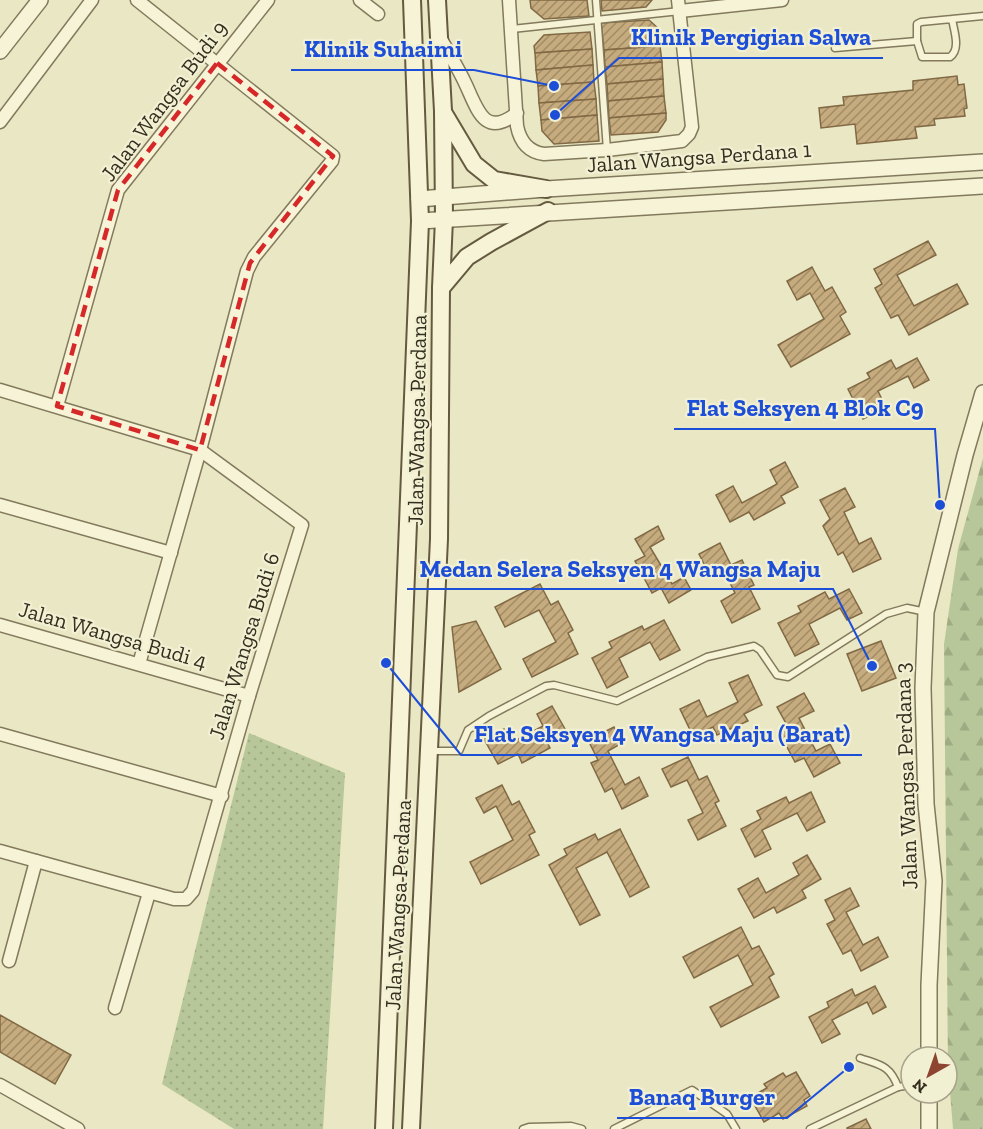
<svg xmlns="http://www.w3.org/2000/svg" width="983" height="1129" font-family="'Zilla Slab',serif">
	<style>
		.forest { fill: url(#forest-firs) }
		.park { fill: url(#park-dots) }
		.building { fill: url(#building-hatch); stroke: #806944; stroke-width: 1.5 }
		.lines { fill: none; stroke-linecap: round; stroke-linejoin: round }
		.service-casing { stroke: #83795c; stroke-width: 9 }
		.minor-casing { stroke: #83795c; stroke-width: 15 }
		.tertiary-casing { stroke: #83795c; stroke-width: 18 }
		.secondary-casing { stroke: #655a3f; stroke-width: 20 }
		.service { stroke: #f6f3d7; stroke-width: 6 }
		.minor { stroke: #f6f3d7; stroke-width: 12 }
		.tertiary { stroke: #f6f3d7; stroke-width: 15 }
		.secondary { stroke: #f6f3d7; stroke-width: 16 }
		.marked { fill: none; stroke: #d62828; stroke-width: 4.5; stroke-dasharray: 12 8; stroke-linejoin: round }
		.labels { text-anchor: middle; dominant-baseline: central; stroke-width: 4.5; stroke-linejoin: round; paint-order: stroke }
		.street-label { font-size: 22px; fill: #342e1f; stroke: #f2f0d3 }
		.leader { fill: none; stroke: #1d4ed8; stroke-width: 2 }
		.callout-dot { fill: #1d4ed8; stroke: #f2f0d3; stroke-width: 2 }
		.callout-label { font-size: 24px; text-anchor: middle; font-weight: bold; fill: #1d4ed8; stroke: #f2f0d3; stroke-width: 4.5; stroke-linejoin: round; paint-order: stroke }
	</style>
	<defs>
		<pattern id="forest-firs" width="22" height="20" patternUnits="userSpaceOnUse" patternTransform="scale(1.5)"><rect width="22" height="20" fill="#b8c799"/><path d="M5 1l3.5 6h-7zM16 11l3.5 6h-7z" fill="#9fab83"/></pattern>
		<pattern id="park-dots" width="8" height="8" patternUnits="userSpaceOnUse" patternTransform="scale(1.5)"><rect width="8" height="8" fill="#b8c799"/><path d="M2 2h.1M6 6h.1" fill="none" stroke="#9fab83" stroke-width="1.8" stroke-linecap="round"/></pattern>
		<pattern id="building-hatch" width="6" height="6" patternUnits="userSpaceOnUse" patternTransform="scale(1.5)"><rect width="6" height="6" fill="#c5ab7d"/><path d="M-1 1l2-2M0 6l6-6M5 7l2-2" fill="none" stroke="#a18c66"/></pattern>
	</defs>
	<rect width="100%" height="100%" fill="#eae7c4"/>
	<!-- forest -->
	<path class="forest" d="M983 458V1129H953L948 1067 944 644 958 549Z"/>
	<!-- park -->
	<path class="park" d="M249 733 345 773 323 1129H234L162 1084Z"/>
	<!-- building -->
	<g class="building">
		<path d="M530 0H587L589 16 544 19 531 8Z"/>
		<path d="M601 0H652L646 7 602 11Z"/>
		<path d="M649 20 659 29 660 46 604 50 601 23Z"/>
		<path d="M590 32 592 49 535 53 534 46 544 35Z"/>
		<path d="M660 46 662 62 605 67 604 50Z"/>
		<path d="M592 49 593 65 536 70 535 53Z"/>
		<path d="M662 62 663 79 607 84 605 67Z"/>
		<path d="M593 65 594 82 538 86 536 70Z"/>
		<path d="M957 76 958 85 964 84 967 108 964 109 965 116 934 119 935 125 915 127 917 138 857 144 855 124 821 128 819 108 844 105 843 97 913 90V81Z"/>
		<path d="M663 79 664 96 608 101 607 84Z"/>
		<path d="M594 82 596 99 539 103 538 86Z"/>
		<path d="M664 96 666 113 609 118 608 101Z"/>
		<path d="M596 99 597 115 541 120 539 103Z"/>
		<path d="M666 113V120L658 132 611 135 609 118Z"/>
		<path d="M597 115 599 141 554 144 542 131 541 120Z"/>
		<path d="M928 241 936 255 897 275 914 306 957 284 968 304 909 335 898 315 891 318 875 288 882 284 874 269Z"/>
		<path d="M812 267 825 291 832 287 846 312 840 316 850 334 791 367 778 345 824 319 810 293 797 300 787 281Z"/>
		<path d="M917 358 929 380 914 388 908 376 878 391 886 408 863 419 848 389 870 378 867 373 891 360 896 369Z"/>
		<path d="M785 462 798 487 781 496 785 503 754 520 749 512 730 522 716 495 733 486 742 503 777 484 770 470Z"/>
		<path d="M845 488 855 507 844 512 859 544 871 538 881 559 853 572 843 552 838 555 823 526 830 519 820 500Z"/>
		<path d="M658 526 664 539 650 547 672 584 684 577 691 590 669 603 661 588 652 593 635 561 645 556 635 539Z"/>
		<path d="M720 543 731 565 742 560 754 585 749 587 760 609 732 623 721 601 735 593 722 567 707 570 699 554Z"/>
		<path d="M540 584 551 605 558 601 573 630 568 633 578 654 532 677 523 659 556 642 539 610 505 627 495 607Z"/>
		<path d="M849 589 862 613 847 620 840 608 809 624 819 644 795 656 778 623 801 612 798 606 825 592 829 599Z"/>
		<path d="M664 620 680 650 660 660 650 642 619 658 628 677 607 688 592 658 612 648 609 642 642 626 644 630Z"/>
		<path d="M476 621 501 669 459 692 452 627Z"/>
		<path d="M881 641 896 678 862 691 847 654Z"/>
		<path d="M748 675 762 705 744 714 748 721 717 735 713 727 693 736 680 709 699 700 707 717 738 702 729 683Z"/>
		<path d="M804 693 814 711 799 718 816 751 830 744 840 763 814 777 804 758 795 762 779 732 788 727 777 707Z"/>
		<path d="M552 706 565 729 546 740 550 748 522 763 518 754 498 764 484 739 504 729 511 743 543 726 537 714Z"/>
		<path d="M614 727 622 743 608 751 625 785 639 777 648 796 622 809 612 788 605 792 591 763 598 760 588 740Z"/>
		<path d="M688 757 699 780 707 776 719 801 715 803 726 826 698 840 688 820 703 813 687 780 671 787 662 769Z"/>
		<path d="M502 785 512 805 519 801 535 832 529 835 539 855 481 884 470 862 513 840 496 806 484 813 476 798Z"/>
		<path d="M811 792 825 822 807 831 797 813 762 830 771 849 755 857 741 829 761 819 757 811 786 797 789 803Z"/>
		<path d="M620 829 649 887 630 897 607 852 576 868 600 915 580 925 549 865 567 855 564 849 595 834 598 840Z"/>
		<path d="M807 855 821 879 802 890 806 898 777 913 774 907 754 918 738 889 758 878 766 893 799 875 793 863Z"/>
		<path d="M850 888 859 906 846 912 863 945 878 937 888 957 861 971 851 950 843 954 827 924 835 920 825 900Z"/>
		<path d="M741 927 752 949 759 946 774 974 769 977 779 997 721 1027 710 1007 753 985 738 955 694 978 683 957Z"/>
		<path d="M875 986 886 1007 873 1014 867 1002 832 1020 840 1034 822 1043 809 1017 829 1007 827 1002 852 989 855 996Z"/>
		<path d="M0 1015 71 1055 55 1084 0 1052Z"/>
		<path d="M796 1072 810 1096 804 1100 807 1106 783 1119 779 1113 764 1122 750 1097 767 1088 764 1084 783 1073 786 1077Z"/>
		<path d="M866 1119 871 1129H847V1128Z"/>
	</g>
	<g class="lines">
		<!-- service casing -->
		<g class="service-casing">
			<g id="service">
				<path d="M596 0 607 150"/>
				<path d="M952 19C954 31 961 49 950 57H922L917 41V24L921 22 983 16"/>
				<path d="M512 29 680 11"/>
				<path d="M835 48 917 41"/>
				<path d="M431 751H459L468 730 489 716 546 686 554 685 617 701 707 657 754 646 760 650 777 675 788 677 886 614 907 608 926 612"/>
				<path d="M860 1058C880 1065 890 1065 898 1087"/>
				<path d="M523 1129 529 1127 571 1126 582 1129"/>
				<path d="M614 1129 692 1090 727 1114 736 1129"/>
				<path d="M810 1129 898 1087 911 1085"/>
			</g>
		</g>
		<!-- minor casing -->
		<g class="minor-casing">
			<g id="minor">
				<path d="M137 0 333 156 332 161 254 257 247 271 200 450 139 664"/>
				<path d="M360 0 378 14"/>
				<path d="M509 0 517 126C520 141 528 152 544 154L607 150 682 141 689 134 692 127 678 0"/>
				<path d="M680 11 782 0"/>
				<path d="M441 39C449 54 459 69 466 85 478 111 485 138 517 113"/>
				<path d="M0 122 92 0"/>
				<path d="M0 390 200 450 302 525 249 696 193 891 186 899H174L0 851"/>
				<path d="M57 406 118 190 268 0"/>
				<path d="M0 505 171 553"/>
				<path d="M0 625 249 696"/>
				<path d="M0 734 222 796"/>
				<path d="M9 961 36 861"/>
				<path d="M115 1008 149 893"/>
				<path d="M0 1085 78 1129"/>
			</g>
		</g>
		<!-- tertiary casing -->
		<g class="tertiary-casing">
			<g id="tertiary">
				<path d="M0 51 40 0"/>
				<path d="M419 199 546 189 983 162"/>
				<path d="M420 221 983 186"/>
				<path d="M929 1057V985L934 881 926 804 923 688 926 612 965 455 983 393"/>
				<path d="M929 1093V1129"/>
			</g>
		</g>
		<!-- secondary casing -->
		<g class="secondary-casing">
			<g id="secondary">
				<path d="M443 112 474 164 494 180 546 189"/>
				<path d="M441 288 467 257 491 242 548 211"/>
				<path d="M384 1129 420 221 412 0"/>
				<path d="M411 1129 439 539 441 288 444 219 443 111 437 0"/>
			</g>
		</g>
		<!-- service -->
		<use href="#service" class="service"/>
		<!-- minor -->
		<use href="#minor" class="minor"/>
		<!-- tertiary -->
		<use href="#tertiary" class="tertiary"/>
		<!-- secondary -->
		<use href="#secondary" class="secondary"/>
	</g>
	<!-- marked area -->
	<path class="marked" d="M217 63 333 156 250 263 200 450 57 406 118 190Z"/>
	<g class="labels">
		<!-- street labels -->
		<g class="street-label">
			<text transform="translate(164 101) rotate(-53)">Jalan Wangsa Budi 9</text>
			<text transform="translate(699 157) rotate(-4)">Jalan Wangsa Perdana 1</text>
			<text transform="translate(417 420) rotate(-89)">Jalan Wangsa Perdana</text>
			<text transform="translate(113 635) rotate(16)">Jalan Wangsa Budi 4</text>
			<text transform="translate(244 646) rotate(-73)">Jalan Wangsa Budi 6</text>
			<text transform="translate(906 776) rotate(-92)">Jalan Wangsa Perdana 3</text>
			<text transform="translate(398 905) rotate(-87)">Jalan Wangsa Perdana</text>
		</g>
	</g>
	<!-- callouts -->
	<path class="leader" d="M555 115L619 58H883M554 86L474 70H291M940 505L935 429H674M872 666L833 589H407M386 663L461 755H862M849 1067L787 1118H617"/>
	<g class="callout-dot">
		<circle cx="555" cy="115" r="6"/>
		<circle cx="554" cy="86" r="6"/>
		<circle cx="940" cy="505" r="6"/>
		<circle cx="872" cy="666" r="6"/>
		<circle cx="386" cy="663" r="6"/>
		<circle cx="849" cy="1067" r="6"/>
	</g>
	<g class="callout-label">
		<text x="751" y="45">Klinik Pergigian Salwa</text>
		<text x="383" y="57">Klinik Suhaimi</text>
		<text x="805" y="416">Flat Seksyen 4 Blok C9</text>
		<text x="620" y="577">Medan Selera Seksyen 4 Wangsa Maju</text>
		<text x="662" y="742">Flat Seksyen 4 Wangsa Maju (Barat)</text>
		<text x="702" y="1105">Banaq Burger</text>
	</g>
	<!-- north arrow -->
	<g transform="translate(929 1075) rotate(220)"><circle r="28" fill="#f2f0d3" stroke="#a6a28b" stroke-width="1.5"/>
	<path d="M0-4.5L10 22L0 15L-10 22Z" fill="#8d4532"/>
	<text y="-9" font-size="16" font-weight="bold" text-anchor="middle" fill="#342e1f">N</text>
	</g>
</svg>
